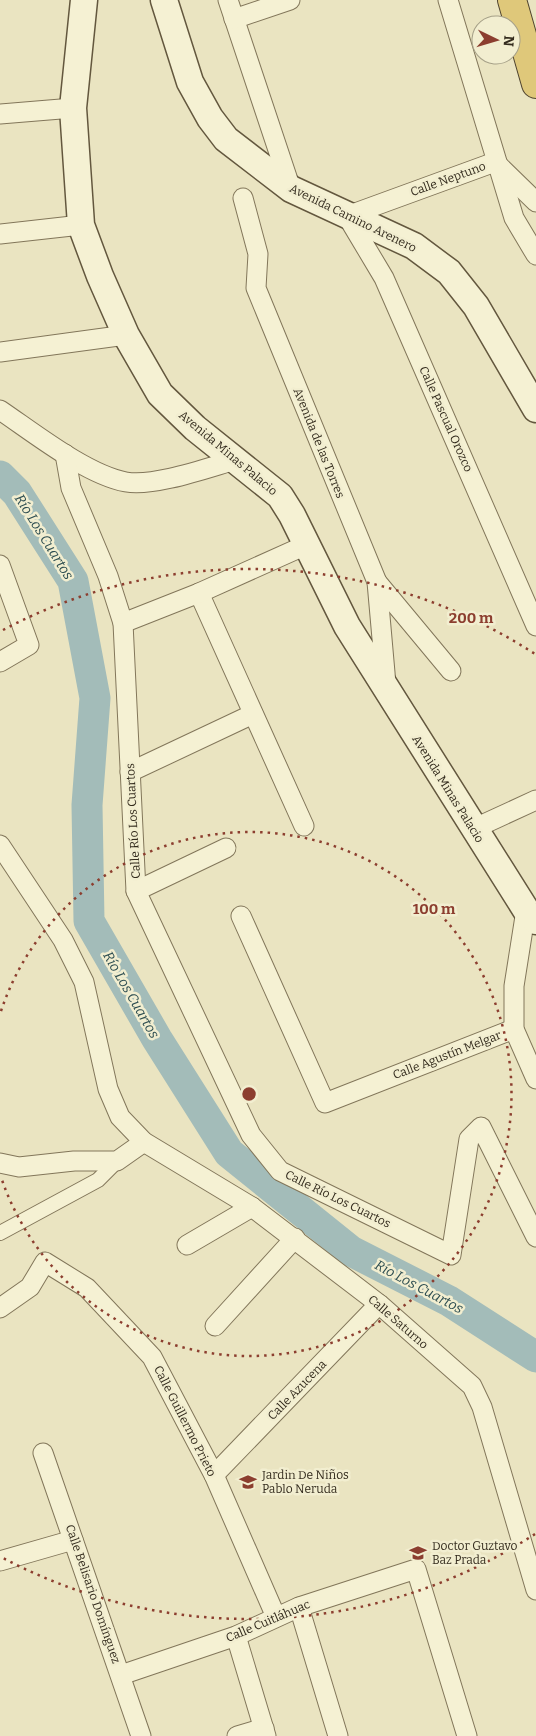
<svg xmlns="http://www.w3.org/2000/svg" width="536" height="1736" font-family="Bitter,serif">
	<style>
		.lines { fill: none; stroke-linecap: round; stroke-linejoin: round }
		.river { stroke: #a3bcb9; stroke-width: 31 }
		.pedestrian-casing { stroke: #82765a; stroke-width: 16 }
		.minor-casing { stroke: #82765a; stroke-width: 21 }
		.secondary-casing { stroke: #63573e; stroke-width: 29 }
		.trunk-casing { stroke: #4f432e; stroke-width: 30 }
		.pedestrian { stroke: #f5f1d3; stroke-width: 14 }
		.minor { stroke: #f5f1d3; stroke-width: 19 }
		.secondary { stroke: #f5f1d3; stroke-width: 26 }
		.trunk { stroke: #dfc87a; stroke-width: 28 }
		.ring { fill: none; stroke: #8c3e2f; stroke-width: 2.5; stroke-dasharray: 2.5 5 }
		.labels { text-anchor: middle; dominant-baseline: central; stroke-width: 5; stroke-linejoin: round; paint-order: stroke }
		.street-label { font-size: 12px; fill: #332b1d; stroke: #f2eed0 }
		.poi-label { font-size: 12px; fill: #332b1d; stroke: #f2eed0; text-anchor: start }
		.water-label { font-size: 14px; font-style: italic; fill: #2e4e51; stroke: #f2eed0 }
		.centre { fill: #8c3e2f; stroke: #f2eed0; stroke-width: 2.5 }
		.ring-label { font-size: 15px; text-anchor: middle; font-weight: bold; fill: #8c3e2f; stroke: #f2eed0; stroke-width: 5; stroke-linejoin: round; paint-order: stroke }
	</style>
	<rect width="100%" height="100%" fill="#eae4c1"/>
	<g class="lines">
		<!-- river -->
		<path class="river" d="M0 476 17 493 73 581 95 698 87 805 89 921 157 1039 229 1153 351 1251 449 1301 536 1357"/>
		<!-- pedestrian casing -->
		<g class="pedestrian-casing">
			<path id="pedestrian" d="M0 1233 98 1180 117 1161"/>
		</g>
		<!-- minor casing -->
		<g class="minor-casing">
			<g id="minor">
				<path d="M228 0 291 189"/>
				<path d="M448 0 514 218 536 255"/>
				<path d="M234 19 290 0"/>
				<path d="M0 114 73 108"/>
				<path d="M243 198 258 254 256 288 377 582 386 684"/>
				<path d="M536 202 495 162 347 216 384 278 536 626"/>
				<path d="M0 234 81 225"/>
				<path d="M0 352 126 335"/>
				<path d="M0 410C34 433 87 475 126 482 154 487 207 468 235 460"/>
				<path d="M65 454 71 488 108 576 123 623 136 891 251 1135 280 1171 451 1255 469 1139 481 1127 536 1237"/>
				<path d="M0 565 29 645 0 662"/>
				<path d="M377 582 451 671"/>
				<path d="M199 593 304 826"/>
				<path d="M123 623 199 593 306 545"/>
				<path d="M130 772 253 714"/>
				<path d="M473 829 536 800"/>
				<path d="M0 845 63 940 84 982 108 1089 120 1117 144 1142 252 1207 379 1304 472 1386 482 1407 536 1590"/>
				<path d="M136 891 226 848"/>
				<path d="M526 910 514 986V1029L536 1079"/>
				<path d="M241 916 325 1103 514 1029"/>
				<path d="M0 1163 19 1167 74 1161H117L144 1142"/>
				<path d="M187 1245 252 1207"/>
				<path d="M0 1308 30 1287 45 1262 87 1288 152 1357 214 1475 276 1617"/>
				<path d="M215 1326 295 1238"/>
				<path d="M43 1453 141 1736"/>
				<path d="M214 1475 379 1304"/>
				<path d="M0 1561 73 1540"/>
				<path d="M299 1607 338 1736"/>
				<path d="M236 1636 266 1736"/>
				<path d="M121 1675 236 1636 299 1607 416 1569 467 1736"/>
				<path d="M237 1736 264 1728"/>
			</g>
		</g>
		<!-- secondary casing -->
		<g class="secondary-casing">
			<g id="secondary">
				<path d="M84 0 73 108 81 225 100 276 126 335 160 394 195 428 280 496 292 515 347 626 526 910 536 921"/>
				<path d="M164 0 190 82 210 118 226 139 291 189 414 246 449 272 476 306 536 409"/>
			</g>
		</g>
		<!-- trunk casing -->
		<g class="trunk-casing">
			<path id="trunk" d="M512 0 536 84"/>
		</g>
		<!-- pedestrian -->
		<use href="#pedestrian" class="pedestrian"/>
		<!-- minor -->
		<use href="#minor" class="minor"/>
		<!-- secondary -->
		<use href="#secondary" class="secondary"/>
		<!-- trunk -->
		<use href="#trunk" class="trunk"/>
	</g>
	<!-- distance rings -->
	<g class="ring">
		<path d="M1 1011A262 262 0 1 1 1 1177"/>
		<path d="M535 1534A525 525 0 0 1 3 1558M3 630A525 525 0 0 1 535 654"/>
	</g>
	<!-- icons -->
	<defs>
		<g id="school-bare" transform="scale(1.35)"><path d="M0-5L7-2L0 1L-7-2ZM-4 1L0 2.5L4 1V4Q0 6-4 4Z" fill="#8c3e2f" stroke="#f2eed0" stroke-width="2.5" paint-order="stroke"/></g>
	</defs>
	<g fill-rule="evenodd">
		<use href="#school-bare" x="248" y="1482"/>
		<use href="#school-bare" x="418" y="1553"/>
	</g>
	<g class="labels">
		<!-- street labels -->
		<g class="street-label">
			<text transform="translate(448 179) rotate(-20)">Calle Neptuno</text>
			<text transform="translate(353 218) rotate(26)">Avenida Camino Arenero</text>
			<text transform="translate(446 419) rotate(66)">Calle Pascual Orozco</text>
			<text transform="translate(319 443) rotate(68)">Avenida de las Torres</text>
			<text transform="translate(228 453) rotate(40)">Avenida Minas Palacio</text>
			<text transform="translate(448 789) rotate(58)">Avenida Minas Palacio</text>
			<text transform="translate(133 821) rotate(-93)">Calle Río Los Cuartos</text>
			<text transform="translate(447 1055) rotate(-21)">Calle Agustín Melgar</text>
			<text transform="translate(338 1199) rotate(26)">Calle Río Los Cuartos</text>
			<text transform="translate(398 1322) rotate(41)">Calle Saturno</text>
			<text transform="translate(297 1390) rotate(-46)">Calle Azucena</text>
			<text transform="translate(185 1421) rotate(63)">Calle Guillermo Prieto</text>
			<text transform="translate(93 1594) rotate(71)">Calle Belisario Domínguez</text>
			<text transform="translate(268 1621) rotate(-23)">Calle Cuitláhuac</text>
		</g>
		<!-- poi labels -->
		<g class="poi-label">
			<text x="262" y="1475">Jardin De Niños<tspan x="262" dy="14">Pablo Neruda</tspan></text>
			<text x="432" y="1546">Doctor Guztavo<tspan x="432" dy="14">Baz Prada</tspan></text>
		</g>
		<!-- water labels -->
		<g class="water-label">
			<text transform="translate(44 537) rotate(58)">Río Los Cuartos</text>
			<text transform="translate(131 995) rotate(60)">Río Los Cuartos</text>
			<text transform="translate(419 1287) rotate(28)">Río Los Cuartos</text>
		</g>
	</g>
	<circle cx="249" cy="1094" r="8" class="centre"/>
	<g class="ring-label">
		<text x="471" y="623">200 m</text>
		<text x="434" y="914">100 m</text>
	</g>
	<!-- north arrow -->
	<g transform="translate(496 40) rotate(95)"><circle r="24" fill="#f2eed0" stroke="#a6a088"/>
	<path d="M0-4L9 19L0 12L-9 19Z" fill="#8c3e2f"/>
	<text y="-8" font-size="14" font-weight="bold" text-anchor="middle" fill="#332b1d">N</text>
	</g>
</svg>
